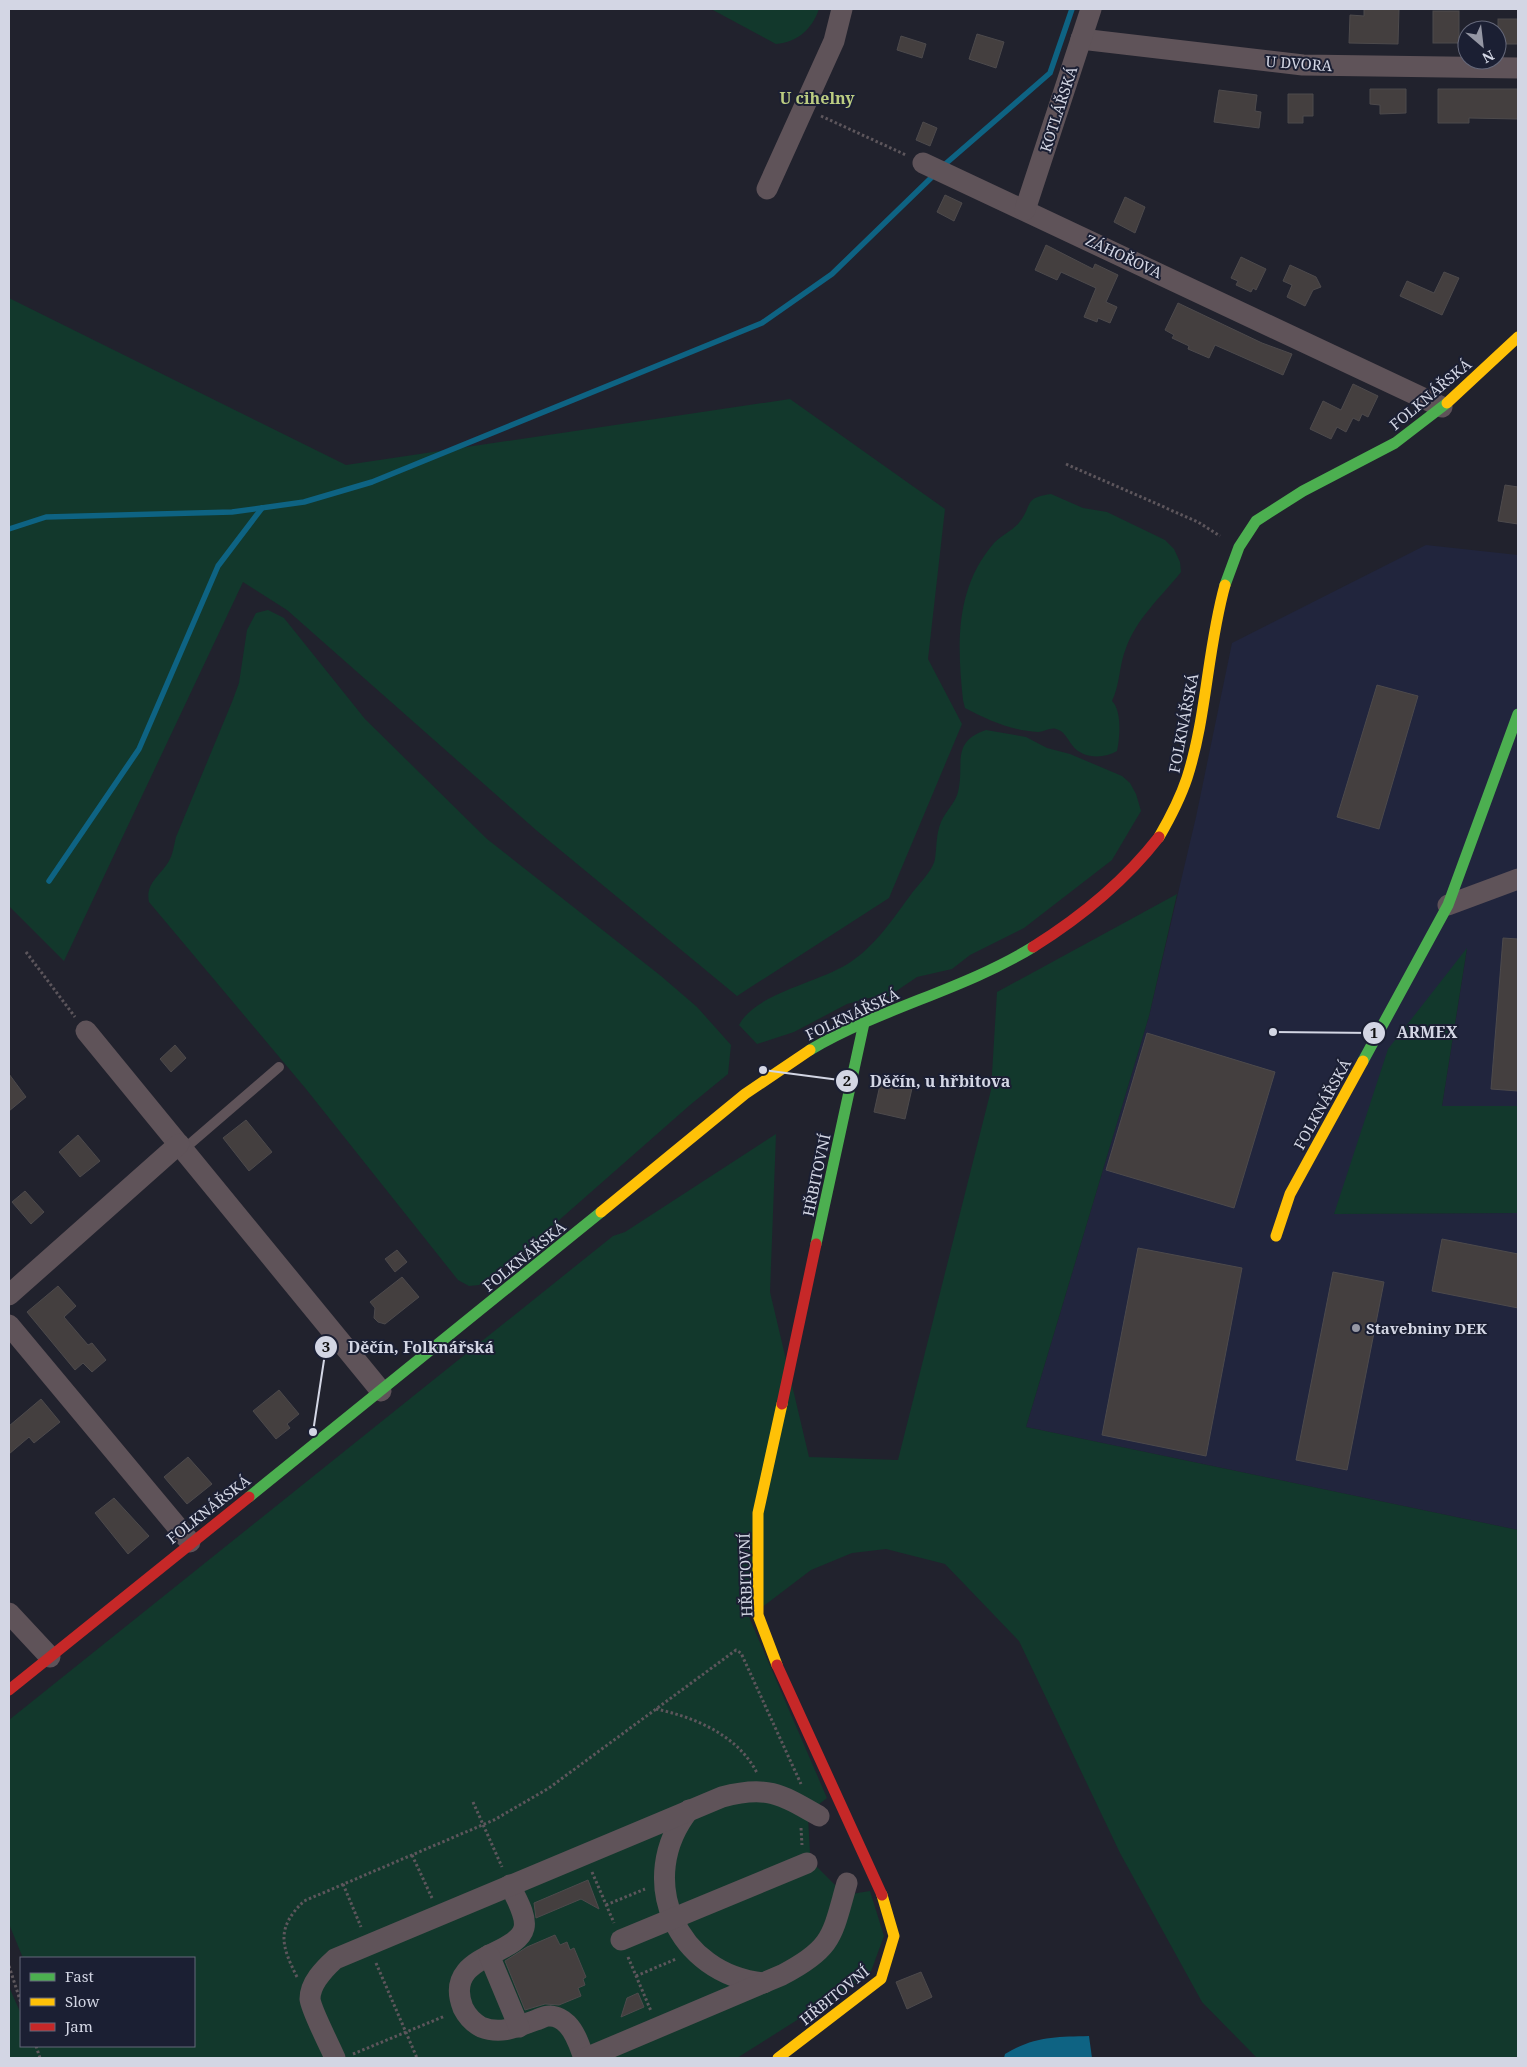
<svg xmlns="http://www.w3.org/2000/svg" width="1527" height="2067" font-family="'Noto Serif',serif">
	<style>
		.built { fill: #21253d }
		.green { fill: #12382c }
		.water { fill: #0e6383 }
		.lines { fill: none; stroke-linecap: round; stroke-linejoin: round }
		.stream { stroke: #0e6383; stroke-width: 5.5 }
		.building { fill: #443f3f; stroke: #4d4a4c }
		.path { stroke: #5d565c; stroke-width: 3; stroke-dasharray: 2.5 2.5; stroke-linecap: butt }
		.lane { stroke: #5f5359; stroke-width: 10 }
		.street { stroke: #5f5359; stroke-width: 21 }
		.fast { stroke: #4caf50; stroke-width: 11 }
		.slow { stroke: #ffc107; stroke-width: 11 }
		.jam { stroke: #c62828; stroke-width: 11 }
		.poi-dot { fill: #9597a4; stroke: #1b1f33; stroke-width: 2 }
		.labels { text-anchor: middle; dominant-baseline: central; stroke-width: 4; stroke-linejoin: round; paint-order: stroke }
		.street-label { font-size: 15px; fill: #d3d6e4; stroke: #1b1f33 }
		.poi-label { font-size: 15px; font-weight: bold; fill: #d3d6e4; stroke: #1b1f33; text-anchor: start }
		.neighbourhood-label { font-size: 16px; font-weight: bold; fill: #bbcc81; stroke: #1b1f33 }
		.leader { fill: none; stroke: #d3d6e4; stroke-width: 2 }
		.callout-dot { fill: #d3d6e4; stroke: #1b1f33; stroke-width: 2 }
		.mark-label { font-size: 15px; text-anchor: middle; font-weight: bold; fill: #111 }
		.callout-label { font-size: 16px; text-anchor: middle; font-weight: bold; fill: #d3d6e4; stroke: #1b1f33; stroke-width: 4; stroke-linejoin: round; paint-order: stroke }
	</style>
	<rect width="100%" height="100%" fill="#21222d"/>
	<!-- built -->
	<path class="built" d="M1426 545 1518 555V1106H1442L1467 949 1334 1214 1518 1213V1530L1026 1427 1149 1016 1196 817 1232 643Z"/>
	<!-- green -->
	<g class="green">
		<path d="M711 9H819C812 29 798 42 776 44Z"/>
		<path d="M9 298 346 465 790 399 945 509 928 659 962 724 889 898 737 996 536 830 287 610 243 582 64 961 9 906Z"/>
		<path d="M1051 494 1083 508 1107 512 1165 540 1174 549 1180 562 1181 572C1161 597 1137 618 1126 648 1119 665 1120 685 1112 701 1122 711 1120 737 1117 751 1104 759 1082 759 1072 745 1067 738 1064 731 1056 729 1051 727 1044 732 1038 732 1012 731 988 720 965 708L963 700C957 644 955 588 994 543 1001 536 1011 531 1018 524 1034 505 1022 498 1051 494Z"/>
		<path d="M268 610 284 618 365 719 487 839 661 976 697 1007 731 1045 728 1074 690 1105 524 1251 479 1285 469 1286 458 1280 306 1089 149 902C145 883 161 875 169 861 173 854 174 845 176 837L232 702 239 683 247 630 256 613Z"/>
		<path d="M986 730 1026 737 1047 748 1070 754 1122 776 1130 783 1136 794 1141 811 1112 860 1024 928 970 955 952 969 917 977 889 996 869 998 847 1004 794 1032 757 1044 739 1025C756 992 821 983 852 961 876 945 895 916 912 893 919 884 933 870 935 859 937 845 936 834 941 822 945 812 956 802 958 792 965 765 950 742 986 730Z"/>
		<path d="M1177 894 1149 1016 1026 1427 1518 1530V2058H1257L1202 2002 1120 1853 1019 1641 945 1564 886 1549 852 1553 811 1570 749 1617 827 1798 814 1808 808 1817 810 1853 816 1866 842 1892 851 1894 870 1891 884 1936 870 1974 737 2058H9V1987L21 2014V2046H194V1958H23L9 1924V1720L613 1236 625 1232 776 1134 770 1292 809 1457 898 1460 991 1090 997 992Z"/>
		<path d="M1467 948 1442 1106H1518V1213L1334 1214 1388 1049Z"/>
	</g>
	<!-- water -->
	<path class="water" d="M1089 2036 1092 2058H1004L1005 2054C1035 2036 1056 2037 1089 2036Z"/>
	<g class="lines">
		<!-- stream -->
		<g class="stream">
			<path d="M943 166 1050 73 1072 9"/>
			<path d="M9 529 46 517 232 512 304 502 372 482 762 323 832 274 932 177"/>
			<path d="M49 881 139 749 218 566 262 508"/>
		</g>
	</g>
	<!-- building -->
	<g class="building">
		<path d="M1364 9H1399L1398 44 1349 43 1350 15 1364 16Z"/>
		<rect x="1433" y="11" width="26" height="32"/>
		<rect x="1498" y="19" width="20" height="25"/>
		<path d="M977 34 1004 42 996 68 969 59Z"/>
		<path d="M901 36 926 44 922 58 897 50Z"/>
		<path d="M1370 89H1406V113L1380 114V105L1370 104Z"/>
		<path d="M1438 89H1518V119L1469 118V123H1438Z"/>
		<path d="M1219 90 1257 95 1255 111 1261 112 1259 128 1214 122Z"/>
		<path d="M1288 94H1313V116H1303V123H1288Z"/>
		<path d="M923 122 937 128 930 146 916 140Z"/>
		<path d="M945 195 962 203 954 221 937 212Z"/>
		<path d="M1125 197 1145 207 1135 233 1114 222Z"/>
		<path d="M1046 245 1093 269 1095 264 1118 275 1106 302 1117 307 1110 323 1098 318 1097 322 1084 317 1096 288 1061 272 1057 280 1035 270Z"/>
		<path d="M1241 257 1266 269 1256 290 1253 288 1251 292 1236 285 1238 281 1231 278Z"/>
		<path d="M1290 265 1316 277 1321 287 1313 290 1305 306 1287 297 1292 285 1283 281Z"/>
		<path d="M1444 272 1459 278 1442 315 1400 296 1407 281 1434 293Z"/>
		<path d="M1178 303 1262 343 1292 354 1283 375 1215 345 1209 358 1188 349 1189 346 1172 338 1174 335 1165 330Z"/>
		<path d="M1353 384 1378 396 1368 417 1362 414 1359 421 1353 418 1346 432 1337 427 1331 439 1310 429 1323 401 1341 410Z"/>
		<path d="M1505 485 1518 487V524L1498 521Z"/>
		<path d="M1377 685 1418 696 1379 829 1337 817Z"/>
		<path d="M1503 938 1518 939V1091L1491 1089Z"/>
		<path d="M1147 1033 1275 1072 1234 1208 1106 1170Z"/>
		<path d="M175 1045 186 1058 171 1072 160 1059Z"/>
		<path d="M9 1074 26 1097 9 1111Z"/>
		<path d="M882 1076 913 1084 905 1119 874 1112Z"/>
		<path d="M246 1120 272 1152 249 1171 223 1138Z"/>
		<path d="M78 1135 100 1161 80 1177 59 1152Z"/>
		<path d="M25 1191 44 1212 31 1224 12 1202Z"/>
		<path d="M1442 1239 1518 1254V1308L1432 1291Z"/>
		<path d="M1138 1248 1242 1268 1206 1456 1102 1435Z"/>
		<path d="M397 1250 407 1262 395 1272 385 1259Z"/>
		<path d="M1333 1272 1384 1282 1347 1470 1296 1460Z"/>
		<path d="M402 1277 419 1297 385 1324 378 1322 374 1318 375 1308 370 1302Z"/>
		<path d="M58 1286 76 1306 64 1317 88 1345 92 1343 106 1360 92 1372 83 1363 75 1370 27 1312Z"/>
		<path d="M279 1390 299 1414 287 1424 290 1428 276 1439 253 1411Z"/>
		<path d="M41 1399 60 1422 34 1443 29 1437 9 1454V1426Z"/>
		<path d="M188 1457 212 1484 187 1504 164 1477Z"/>
		<path d="M114 1498 149 1536 128 1554 95 1513Z"/>
		<path d="M588 1880 599 1909 581 1899 536 1918 534 1903Z"/>
		<path d="M555 1935 560 1945 567 1942 570 1950 574 1948 586 1977 583 1979 585 1985 578 1988 581 1996 559 2005 545 2004 525 2010 505 1961 527 1947Z"/>
		<path d="M921 1972 932 1997 907 2009 896 1982Z"/>
		<path d="M638 1993 644 2007 621 2017 627 1998Z"/>
	</g>
	<g class="lines">
		<!-- path -->
		<g class="path">
			<path d="M821 116 906 155"/>
			<path d="M1066 464 1198 522 1220 536"/>
			<path d="M26 952 75 1017"/>
			<path d="M656 1709C694 1717 738 1735 757 1773"/>
			<path d="M473 1802 502 1867"/>
			<path d="M801 1828 802 1845"/>
			<path d="M412 1855 432 1898"/>
			<path d="M592 1872 614 1923"/>
			<path d="M343 1884 361 1927"/>
			<path d="M606 1905 645 1889"/>
			<path d="M628 1957 651 2011"/>
			<path d="M376 1963 417 2058"/>
			<path d="M9 1966 21 2003"/>
			<path d="M636 1976 676 1959"/>
			<path d="M297 1977C281 1945 276 1928 304 1901L494 1820 549 1788 736 1650 741 1653 801 1784"/>
			<path d="M36 2046 40 2058"/>
			<path d="M353 2054 445 2016"/>
		</g>
		<!-- lane -->
		<path class="lane" d="M184 1149 279 1067"/>
		<!-- street -->
		<g class="street">
			<path d="M1081 39 1303 65 1518 68"/>
			<path d="M923 163 1442 407"/>
			<path d="M767 189 834 41 842 9"/>
			<path d="M1025 210 1091 9"/>
			<path d="M1448 905 1518 879"/>
			<path d="M86 1031 381 1391"/>
			<path d="M9 1295 179 1144"/>
			<path d="M9 1325 190 1542"/>
			<path d="M9 1613 50 1657"/>
			<path d="M689 1810C634 1879 677 1975 764 1983"/>
			<path d="M510 1885C515 1897 527 1915 524 1928 517 1957 442 1954 463 2008 467 2016 474 2023 481 2027 501 2035 517 2027 536 2020 540 2019 546 2015 550 2016 556 2016 563 2020 567 2024 576 2033 580 2047 584 2058"/>
			<path d="M621 1940 807 1863"/>
			<path d="M489 1955 519 2027"/>
			<path d="M335 2058C330 2046 311 2010 310 1999 310 1983 324 1969 335 1959L722 1797C767 1785 781 1794 819 1816"/>
			<path d="M586 2058 782 1975C834 1948 832 1935 847 1883"/>
		</g>
		<!-- fast -->
		<g class="fast">
			<path d="M1225 585 1239 547 1256 521 1303 491 1395 443 1447 403"/>
			<path d="M810 1050C881 1008 963 990 1033 947"/>
			<path d="M1363 1061 1448 905 1518 714"/>
			<path d="M816 1244 864 1023"/>
			<path d="M249 1497 601 1212"/>
		</g>
		<!-- slow -->
		<g class="slow">
			<path d="M1447 403 1518 337"/>
			<path d="M1159 837C1170 818 1180 799 1187 778 1207 716 1207 649 1225 585"/>
			<path d="M601 1212 745 1094 810 1050"/>
			<path d="M1276 1236 1290 1194 1363 1061"/>
			<path d="M777 1665 758 1615V1513L782 1404"/>
			<path d="M778 2058 881 1979 894 1936 882 1895"/>
		</g>
		<!-- jam -->
		<g class="jam">
			<path d="M1033 947C1081 917 1124 882 1159 837"/>
			<path d="M782 1404 816 1244"/>
			<path d="M777 1665 882 1895"/>
			<path d="M9 1690 249 1497"/>
		</g>
	</g>
	<!-- markers -->
	<circle class="poi-dot" cx="1356" cy="1328" r="5"/>
	<g class="labels">
		<!-- street labels -->
		<g class="street-label">
			<text transform="translate(1299 63) rotate(4)">U DVORA</text>
			<text transform="translate(1058 109) rotate(-72)">KOTLÁŘSKÁ</text>
			<text transform="translate(1124 256) rotate(25)">ZÁHOŘOVA</text>
			<text transform="translate(1430 394) rotate(-40)">FOLKNÁŘSKÁ</text>
			<text transform="translate(1183 723) rotate(-79)">FOLKNÁŘSKÁ</text>
			<text transform="translate(852 1014) rotate(-25)">FOLKNÁŘSKÁ</text>
			<text transform="translate(1322 1104) rotate(-61)">FOLKNÁŘSKÁ</text>
			<text transform="translate(816 1175) rotate(-78)">HŘBITOVNÍ</text>
			<text transform="translate(524 1256) rotate(-39)">FOLKNÁŘSKÁ</text>
			<text transform="translate(208 1509) rotate(-38)">FOLKNÁŘSKÁ</text>
			<text transform="translate(745 1575) rotate(-92)">HŘBITOVNÍ</text>
			<text transform="translate(834 1995) rotate(-39)">HŘBITOVNÍ</text>
		</g>
		<!-- poi labels -->
		<g class="poi-label">
			<text x="1366" y="1328">Stavebniny DEK</text>
		</g>
		<!-- neighbourhood labels -->
		<g class="neighbourhood-label">
			<text x="817" y="98">U cihelny</text>
		</g>
	</g>
	<!-- callouts -->
	<path class="leader" d="M1273 1032L1374 1033M763 1070L847 1081M313 1432L326 1347"/>
	<g class="callout-dot">
		<circle cx="1273" cy="1032" r="5"/>
		<circle cx="763" cy="1070" r="5"/>
		<circle cx="313" cy="1432" r="5"/>
		<circle cx="1374" cy="1033" r="12"/>
		<circle cx="847" cy="1081" r="12"/>
		<circle cx="326" cy="1347" r="12"/>
	</g>
	<g class="mark-label">
		<text x="1374" y="1038">1</text>
		<text x="847" y="1086">2</text>
		<text x="326" y="1352">3</text>
	</g>
	<g class="callout-label">
		<text x="1427" y="1038">ARMEX</text>
		<text x="940" y="1087">Děčín, u hřbitova</text>
		<text x="421" y="1353">Děčín, Folknářská</text>
	</g>
	<!-- border -->
	<rect width="1527" height="2067" fill="none" stroke="#d3d6e4" stroke-width="20"/>
	<!-- legend -->
	<rect x="20" y="1957" width="175" height="90" fill="#1b1f33" stroke="#65687a"/>
	<rect x="30" y="1973" width="25" height="8" fill="#4caf50" stroke="#65687a"/>
	<text x="65" y="1982" font-size="15" fill="#d3d6e4">Fast</text>
	<rect x="30" y="1998" width="25" height="8" fill="#ffc107" stroke="#65687a"/>
	<text x="65" y="2007" font-size="15" fill="#d3d6e4">Slow</text>
	<rect x="30" y="2023" width="25" height="8" fill="#c62828" stroke="#65687a"/>
	<text x="65" y="2032" font-size="15" fill="#d3d6e4">Jam</text>
	<!-- north arrow -->
	<g transform="translate(1482 45) rotate(152)"><circle r="24" fill="#1b1f33" stroke="#65687a"/>
	<path d="M0-4L9 19L0 12L-9 19Z" fill="#9597a4"/>
	<text y="-8" font-size="14" font-weight="bold" text-anchor="middle" fill="#d3d6e4">N</text>
	</g>
</svg>
